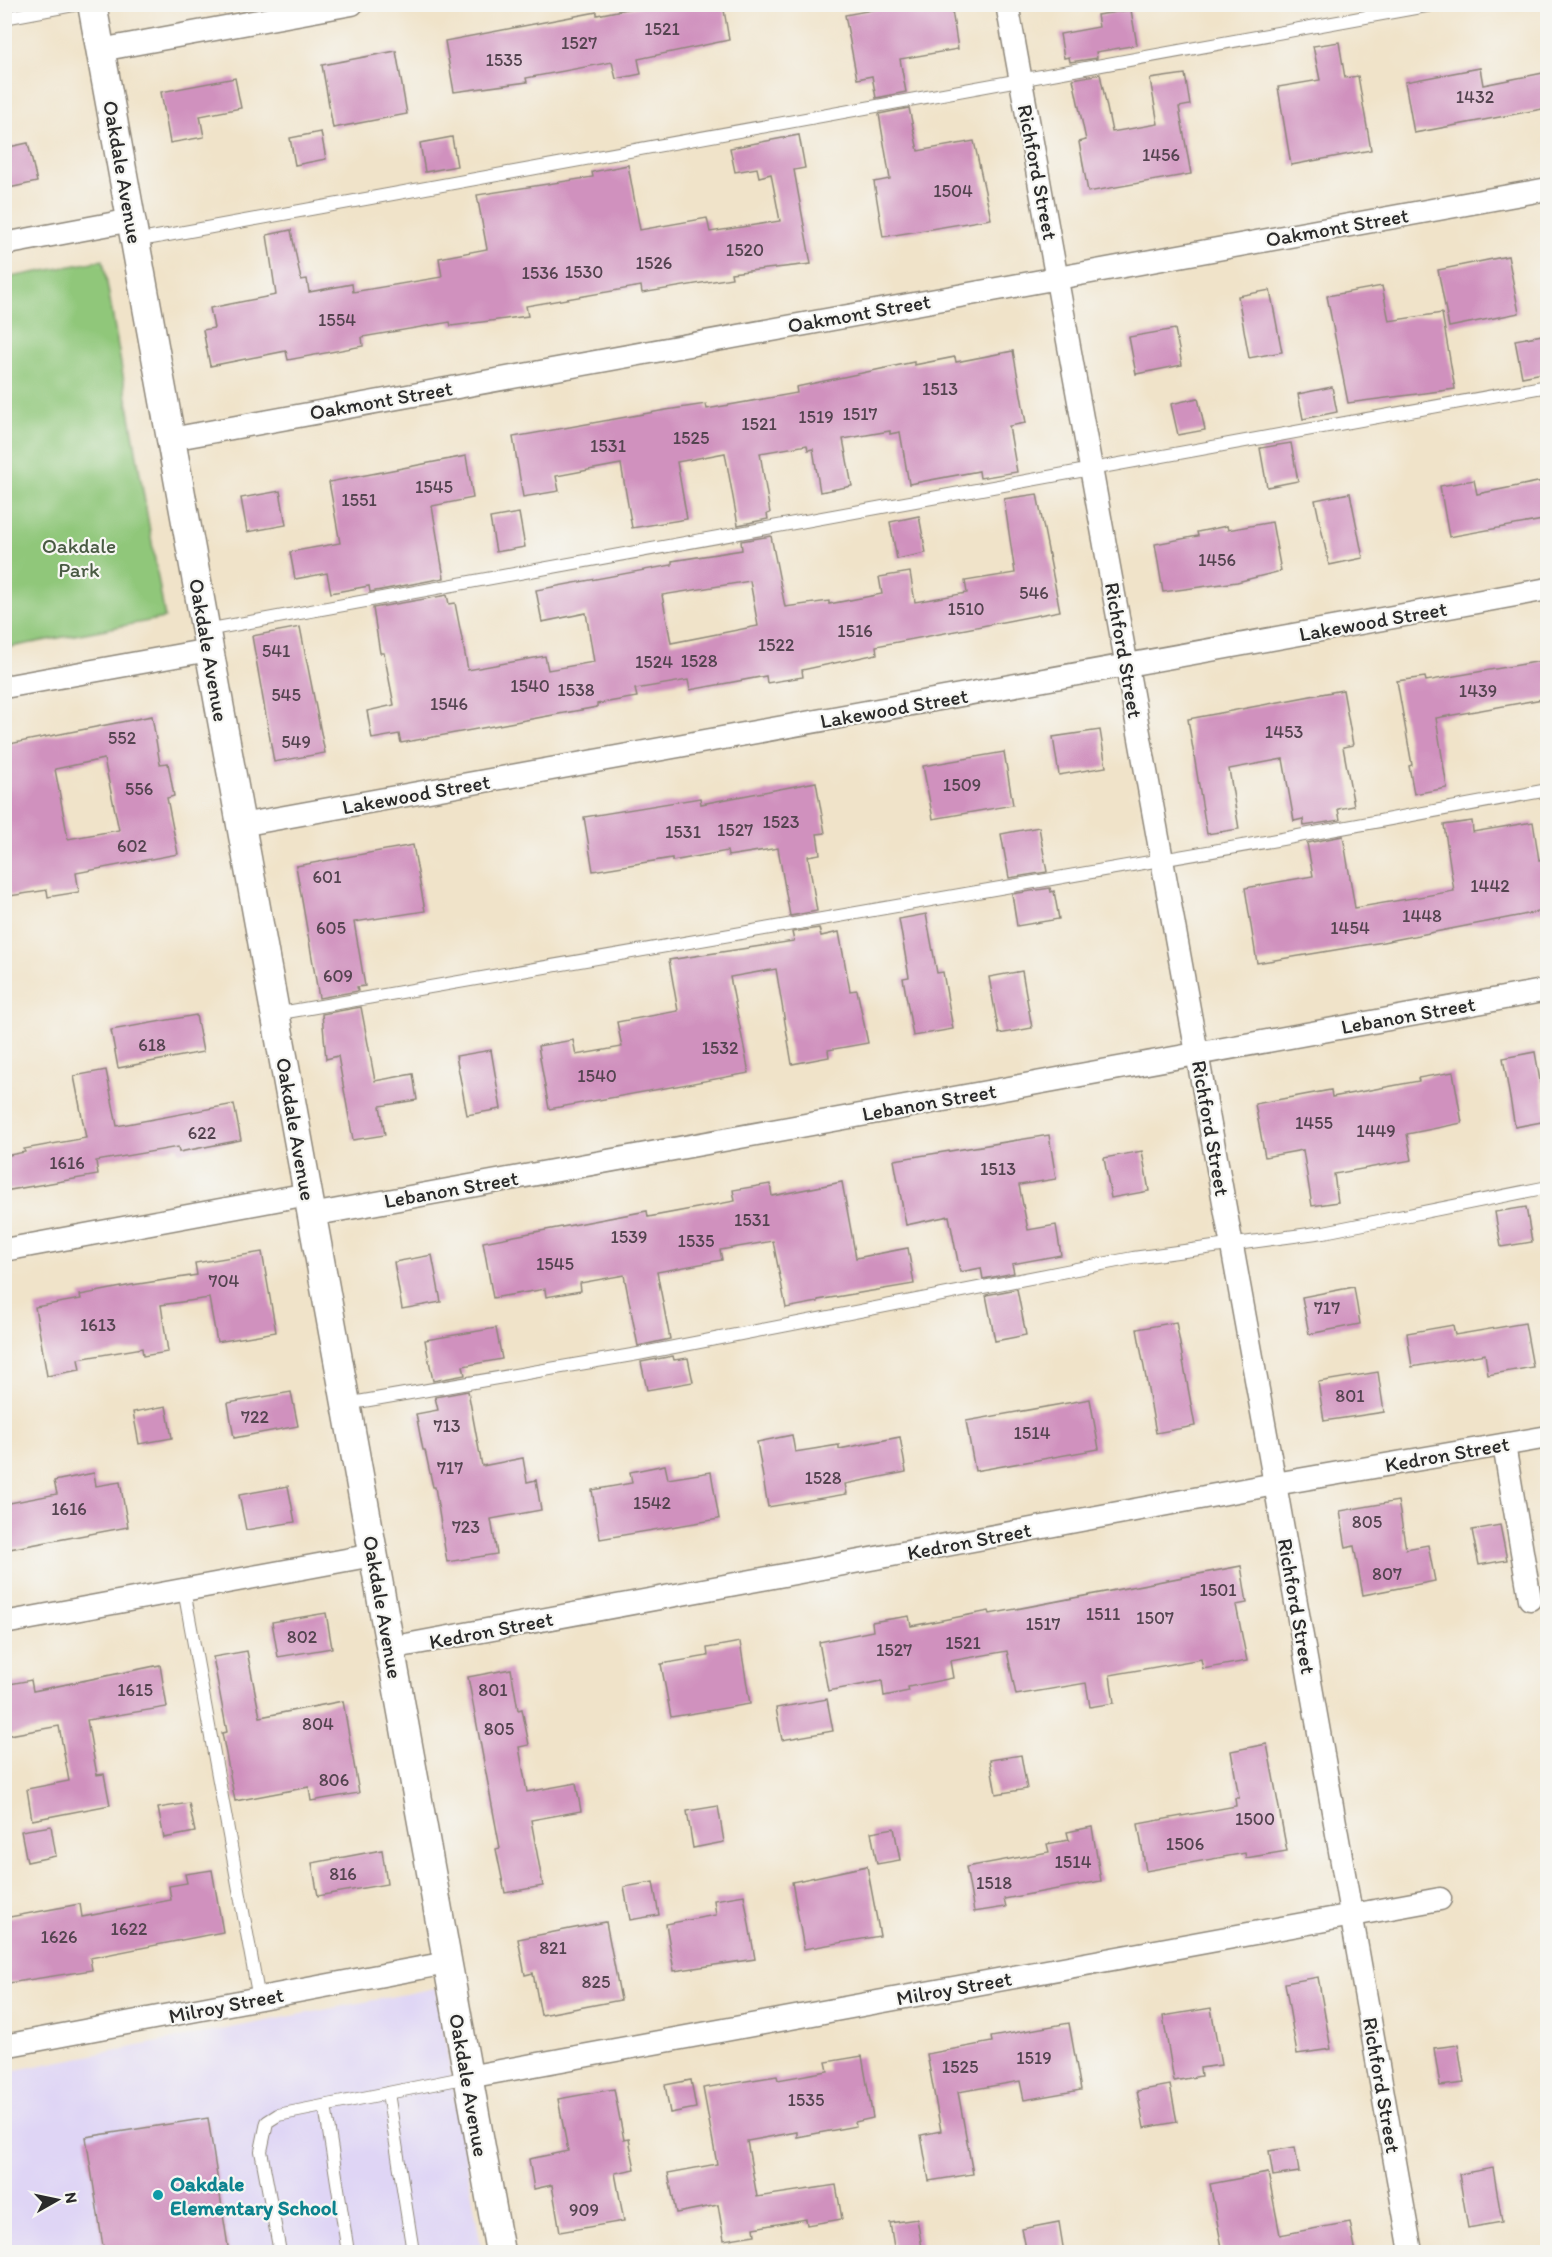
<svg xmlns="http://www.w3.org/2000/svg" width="1552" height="2257" font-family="Itim,sans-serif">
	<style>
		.built { fill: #dfd5f5 }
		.green { fill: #90c77a; stroke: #5e7952; stroke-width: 1.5 }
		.building { fill: #d091be; fill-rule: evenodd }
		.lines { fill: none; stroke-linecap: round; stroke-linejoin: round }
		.service-casing { stroke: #8e877a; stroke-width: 14 }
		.minor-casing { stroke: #8e877a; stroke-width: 25 }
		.tertiary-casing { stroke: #8e877a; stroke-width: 31 }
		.service { stroke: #fff; stroke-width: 12 }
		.minor { stroke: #fff; stroke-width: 22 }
		.tertiary { stroke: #fff; stroke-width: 28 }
		.culture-dot { fill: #0f9aa8; stroke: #f6f6f2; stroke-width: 2 }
		.labels { text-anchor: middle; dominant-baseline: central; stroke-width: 4.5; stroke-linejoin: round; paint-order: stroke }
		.number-label { font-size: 18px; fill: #544450 }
		.street-label { font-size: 21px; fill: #2b2b2b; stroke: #f6f6f2 }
		.park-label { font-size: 21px; fill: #495a43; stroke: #f6f6f2 }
		.culture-label { font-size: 21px; font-weight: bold; fill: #0d838f; stroke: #f6f6f2; text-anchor: start }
	</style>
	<rect width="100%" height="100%" fill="#f6f6f2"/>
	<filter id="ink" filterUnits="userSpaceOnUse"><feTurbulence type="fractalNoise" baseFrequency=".0167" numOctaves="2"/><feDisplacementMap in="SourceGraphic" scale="12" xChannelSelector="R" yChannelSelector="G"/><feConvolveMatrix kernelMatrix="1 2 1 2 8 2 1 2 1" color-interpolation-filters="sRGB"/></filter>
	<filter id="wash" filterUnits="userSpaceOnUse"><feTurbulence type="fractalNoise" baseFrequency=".008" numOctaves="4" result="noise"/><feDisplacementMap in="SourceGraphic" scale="24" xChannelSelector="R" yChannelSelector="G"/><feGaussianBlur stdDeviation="1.35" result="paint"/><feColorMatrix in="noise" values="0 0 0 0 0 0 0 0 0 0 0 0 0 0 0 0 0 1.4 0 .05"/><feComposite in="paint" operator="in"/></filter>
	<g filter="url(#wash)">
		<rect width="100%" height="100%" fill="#f0e3c9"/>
		<!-- built -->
		<path class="built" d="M436 1988 482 2252H5V2072Z"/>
		<!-- green -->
		<path class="green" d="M103 260 165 618 5 648V278Z"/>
		<g id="blocks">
			<!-- building -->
			<g class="building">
				<path d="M652 4H723L729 40 638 59 641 74 616 79 612 62 526 78 527 82 454 92 445 41 597 12V15Z"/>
				<path d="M904 4H951L958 49 900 59 906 92 876 98 872 76 857 79 845 15Z"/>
				<path d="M1131 10 1137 45 1096 52 1097 58 1070 62 1069 57 1064 58 1060 34 1099 27 1097 15Z"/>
				<path d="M1339 42 1345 78 1358 76 1371 150 1291 165 1278 87 1320 80 1313 46Z"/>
				<path d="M396 51 407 114 333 128 322 65Z"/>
				<path d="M1480 68 1483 85 1548 72V108L1414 133 1405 82Z"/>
				<path d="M1100 74 1112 132 1158 124 1150 79 1185 74 1190 105 1179 107 1191 174 1088 192 1079 142 1086 140 1073 79Z"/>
				<path d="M235 78 241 108 200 116 204 137 170 143 161 92Z"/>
				<path d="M909 108 918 151 974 141 991 219 883 237 874 182 890 179 879 114Z"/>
				<path d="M321 132 326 159 295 165 290 138Z"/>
				<path d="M799 135 805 168 794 170 811 264 731 273 732 278 642 293 641 286 526 306 528 316 451 326 450 322 362 337 363 346 288 360 286 351 210 366 203 330 214 328 210 308 276 295 267 235 291 230 301 280 307 279 309 292 352 284 353 292 442 277 439 258 487 249 477 195 593 177 592 172 628 165 640 230 707 218 710 232 780 221 771 174 759 177 757 168 735 172 730 148Z"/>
				<path d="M452 137 457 166 425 172 420 143Z"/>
				<path d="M28 143 37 182 4 189V148Z"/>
				<path d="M1508 256 1519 313 1449 327 1438 270Z"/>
				<path d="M1382 286 1389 321 1442 313 1455 389 1348 403 1327 296Z"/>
				<path d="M1270 290 1282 352 1249 358 1238 296Z"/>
				<path d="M1175 329 1182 365 1136 374 1129 337Z"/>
				<path d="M1548 334V372L1522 377 1515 340Z"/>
				<path d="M1013 351 1026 423 1009 426 1017 472 980 478 979 471 909 484 900 432 890 434V431L843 439 852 486 820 492 813 449 808 450 807 445 760 453 770 513 767 514 768 519 738 525 725 453 677 462 687 519 632 528 621 464 556 476 559 491 523 497 513 437 666 410 706 404 707 409 797 393 796 387 914 362V365L955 357 956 362Z"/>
				<path d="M1332 387 1337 412 1303 419 1298 394Z"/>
				<path d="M1198 398 1205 430 1178 435 1171 404Z"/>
				<path d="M1291 443 1298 481 1267 487 1260 448Z"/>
				<path d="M466 456 473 498 432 506 444 578 370 592 369 586 331 593 327 573 295 579 290 552 340 543 329 482Z"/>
				<path d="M1474 480 1477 494 1548 480V519L1449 537 1440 486Z"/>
				<path d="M280 491 286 525 247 532 241 498Z"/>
				<path d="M1350 493 1363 558 1329 565 1315 500Z"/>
				<path d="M1037 494 1060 611 876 646 877 654 802 670 803 677 767 683 766 676 690 690 688 680 635 689 637 697 597 704V707L515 722 401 743 399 734 372 739 367 711 394 705 384 653H380L373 608 447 595 449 604 455 603 468 670 545 656 548 670 594 662 586 613 542 622 536 590 672 565V561L742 550 741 541 771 536 785 607 829 601V604L882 594 879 577 910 572 915 602 967 593 965 581 1015 573 1004 499ZM750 581 758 626 671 643 662 595Z"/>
				<path d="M519 513 525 547 496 552 490 518Z"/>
				<path d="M919 516 926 553 897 559 890 522Z"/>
				<path d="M1272 522 1281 571 1237 582 1163 592 1155 544 1198 536 1197 532 1227 526 1228 530Z"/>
				<path d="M300 627 325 753 274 762 252 636Z"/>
				<path d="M1548 660V698L1436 718 1447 788 1414 794 1409 766 1412 765 1397 681 1425 677 1426 681Z"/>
				<path d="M1343 690 1353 745 1343 747 1354 806 1338 809 1340 820 1304 826 1303 819 1294 821 1283 759 1229 769 1239 829 1207 834 1188 719Z"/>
				<path d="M152 716 160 764 168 763 174 796 167 798 178 854 76 873 79 892 48 897 47 890 10 896 4 861V745ZM104 759 119 830 68 839 55 769Z"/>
				<path d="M1100 730 1106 767 1059 775 1053 737Z"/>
				<path d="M1004 752 1013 805 933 819 923 766Z"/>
				<path d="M816 782 825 833 817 834 820 854 808 856 817 911 790 916 778 848 728 856 727 851 672 861V858L593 871 584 817 700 798 701 804Z"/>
				<path d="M1472 821 1473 832 1533 822 1539 860 1548 858V910L1383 942 1257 963 1245 888 1313 876 1307 843 1343 836 1355 908 1454 891 1444 825Z"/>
				<path d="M1039 827 1047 872 1009 878 1001 834Z"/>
				<path d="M413 845 425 911 354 922 365 986 357 987 358 991 319 998 296 866Z"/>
				<path d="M1050 888 1051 892 1054 891 1059 919 1017 926 1012 894Z"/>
				<path d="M926 914 937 973 943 972 953 1029 913 1036 903 978 909 977 899 919Z"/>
				<path d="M819 928 821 936 839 932 850 991 857 990 868 1043 828 1050 829 1057 792 1064 776 969 730 977 749 1073 549 1109 538 1046 573 1040 576 1055 622 1047 617 1022 678 1011 669 960 794 941 792 932Z"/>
				<path d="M1022 971 1032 1028 999 1034 989 977Z"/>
				<path d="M361 1007 375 1081 413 1074 417 1100 380 1106 385 1135 353 1140 338 1056 326 1059 322 1014Z"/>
				<path d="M196 1015 203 1052 118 1068 111 1030Z"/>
				<path d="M491 1050 501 1109 467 1115 456 1056Z"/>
				<path d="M1535 1052 1547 1121 1515 1127 1503 1058Z"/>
				<path d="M106 1070 117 1126 234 1104 241 1140 179 1152 178 1147 96 1161 98 1175 4 1191V1156L25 1152 24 1149 86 1138 74 1076Z"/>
				<path d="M1453 1072 1462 1123 1407 1134 1412 1160 1334 1174 1338 1202 1312 1206 1303 1150 1265 1157 1255 1104 1331 1090 1332 1097 1419 1081 1418 1078Z"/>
				<path d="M1049 1135 1056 1179 1019 1185 1028 1230 1056 1225 1061 1255 1012 1264 1014 1273 983 1279 981 1268 960 1272 949 1216 906 1225 894 1160Z"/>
				<path d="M1142 1151 1149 1191 1111 1198 1104 1158Z"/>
				<path d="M842 1182 856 1258 908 1248 914 1284 818 1300V1302L786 1308 773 1241 720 1250 722 1260 657 1272 670 1339 638 1346 624 1275 580 1283 581 1291 546 1297 545 1289 493 1298 483 1242 647 1211 648 1217 735 1201 733 1190 770 1184 772 1196Z"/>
				<path d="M1526 1207 1532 1242 1501 1247 1495 1212Z"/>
				<path d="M262 1252 276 1332 217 1342 209 1298 161 1305 168 1352 143 1356 142 1348 78 1359 80 1370 47 1376 35 1307 81 1299 80 1295 132 1285 197 1275 195 1263Z"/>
				<path d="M432 1255 441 1302 402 1309 394 1262Z"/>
				<path d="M1354 1287 1360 1324 1309 1334 1302 1297Z"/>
				<path d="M1017 1289 1026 1335 995 1341 986 1295Z"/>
				<path d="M1176 1322 1195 1426 1156 1433 1137 1329Z"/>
				<path d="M1525 1323 1533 1367 1488 1375 1485 1354 1412 1367 1407 1333 1453 1325 1455 1335Z"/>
				<path d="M496 1328 502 1359 463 1366 465 1375 433 1381 425 1340Z"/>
				<path d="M673 1356 674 1360 688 1358 693 1382 647 1390 641 1362Z"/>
				<path d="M1378 1372 1384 1412 1324 1421 1318 1382Z"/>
				<path d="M468 1391 482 1466 523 1458 527 1482 536 1480 541 1510 491 1519 497 1554 447 1562 435 1487H433L425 1450H423L416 1414 438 1410 435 1397Z"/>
				<path d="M291 1392 298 1426 234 1438 228 1403Z"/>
				<path d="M1090 1399 1099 1449 975 1471 966 1421Z"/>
				<path d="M166 1406 172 1438 139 1444 133 1412Z"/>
				<path d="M792 1435 795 1452 839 1445V1449L900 1437 906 1472 845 1484 847 1494 768 1507 757 1442Z"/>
				<path d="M665 1465 668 1479 711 1472 719 1519 600 1539 592 1490 632 1483 630 1472Z"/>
				<path d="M94 1473 96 1486 120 1482 128 1527 4 1550V1504L57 1494 54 1481Z"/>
				<path d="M288 1486 295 1522 246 1530 239 1495Z"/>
				<path d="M1398 1501 1406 1549 1428 1545 1435 1581 1363 1595 1354 1546 1346 1548 1340 1511Z"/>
				<path d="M1500 1525 1507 1560 1479 1565 1472 1530Z"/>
				<path d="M1241 1566 1247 1603 1236 1605 1247 1661 1203 1669 1201 1659 1110 1675 1114 1703 1090 1707 1086 1683 1016 1695 1007 1651 950 1661 953 1678 908 1687 909 1691 884 1696 882 1681 828 1691 819 1642 873 1631 872 1622 909 1616 911 1626 989 1611 990 1614Z"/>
				<path d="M326 1613 332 1648 278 1657 272 1622Z"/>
				<path d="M740 1642 750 1704 671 1717 661 1664 708 1656 707 1648Z"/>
				<path d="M247 1651 260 1717 343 1701 359 1793 311 1801 309 1787 235 1801 222 1733 227 1732 213 1657Z"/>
				<path d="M160 1665 167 1707 87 1720 97 1775 104 1774 110 1805 32 1820 27 1789 69 1781 59 1726 4 1736V1685L31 1680 33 1691Z"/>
				<path d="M511 1669 518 1710 522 1709 529 1745 519 1747 527 1792 576 1783 581 1811 531 1820 543 1886 505 1893 496 1849 500 1848 468 1677Z"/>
				<path d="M827 1699 833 1731 782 1740 776 1708Z"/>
				<path d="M1267 1744 1287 1851 1246 1858 1245 1853 1146 1871 1138 1824 1236 1806 1235 1798H1239L1231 1751Z"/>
				<path d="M1021 1755 1027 1789 996 1794 990 1760Z"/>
				<path d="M189 1803 195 1832 164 1838 158 1808Z"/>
				<path d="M718 1806 724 1842 693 1848 687 1811Z"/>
				<path d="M51 1826 56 1856 27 1862 21 1831Z"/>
				<path d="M1092 1827 1101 1881 1004 1899 1006 1907 974 1912 966 1867 1049 1852 1047 1844 1069 1840 1067 1832Z"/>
				<path d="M894 1828 900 1860 877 1864 871 1832Z"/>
				<path d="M382 1850 387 1884 318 1896 312 1863Z"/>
				<path d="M867 1866 880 1936 804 1949 792 1882Z"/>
				<path d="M212 1870 223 1932 90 1958 92 1970 9 1983 4 1960V1918L80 1904 82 1917 171 1900 169 1886 187 1883 185 1874Z"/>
				<path d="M653 1882 659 1915 630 1920 624 1887Z"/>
				<path d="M744 1895 755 1959 674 1971 666 1924 716 1915 714 1900Z"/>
				<path d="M606 1922 621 2000 541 2015 533 1973 525 1975 518 1939Z"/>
				<path d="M1318 1977 1331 2049 1297 2054 1285 1983Z"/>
				<path d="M1211 2008 1221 2065 1200 2068 1201 2076 1174 2081 1163 2016Z"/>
				<path d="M1069 2023 1081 2090 1024 2100 1020 2081 958 2092 973 2174 929 2181 921 2135 941 2131 927 2054 992 2042 991 2037Z"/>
				<path d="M1458 2045 1464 2083 1440 2086 1434 2048Z"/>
				<path d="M862 2056 873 2118 855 2122 856 2126 797 2137V2132L747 2141 757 2197 836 2185 842 2219 807 2225 806 2219 754 2228 755 2235 724 2240 718 2205 676 2213 668 2173 717 2164 703 2088 777 2076 778 2080 828 2071 826 2062Z"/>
				<path d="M691 2080 696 2108 670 2113 665 2085Z"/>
				<path d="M1170 2085 1177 2122 1144 2128 1137 2091Z"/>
				<path d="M614 2089 624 2140 629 2139 635 2169 615 2173 624 2221 560 2232 552 2185 534 2189 529 2159 568 2151 558 2099Z"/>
				<path d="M208 2118 229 2253H104L86 2137Z"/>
				<path d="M1295 2147 1299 2172 1273 2176 1269 2151Z"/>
				<path d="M1493 2168 1502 2222 1468 2228 1459 2174Z"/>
				<path d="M1268 2173 1280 2235 1350 2222 1356 2253H1223L1210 2184Z"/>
				<path d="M917 2219 923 2253H895L890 2223Z"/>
				<path d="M1059 2222 1064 2253H1027L1022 2229Z"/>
			</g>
		</g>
	</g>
	<g filter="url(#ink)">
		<use href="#blocks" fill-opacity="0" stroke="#8e877a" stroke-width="1.5"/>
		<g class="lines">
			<!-- service casing -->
			<g class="service-casing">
				<g id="service">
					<path d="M4 18 79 4"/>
					<path d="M135 241 1437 4"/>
					<path d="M206 630 1548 386"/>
					<path d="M275 1014 1282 839 1548 790"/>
					<path d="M346 1404 638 1354 1133 1258 1324 1232 1548 1187"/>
					<path d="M184 1590 259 1999"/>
					<path d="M388 2093 413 2252"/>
					<path d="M325 2106 348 2252"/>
					<path d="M280 2252 261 2151 267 2122 278 2115 468 2077"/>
				</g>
			</g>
			<!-- minor casing -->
			<g class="minor-casing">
				<g id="minor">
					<path d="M1007 4 1275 1484 1411 2252"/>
					<path d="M100 50 352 4"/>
					<path d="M4 244 132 220"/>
					<path d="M171 439 1548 189"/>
					<path d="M4 687 209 650"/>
					<path d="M241 825 1548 589"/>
					<path d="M311 1215 1548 990"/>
					<path d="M4 1250 308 1194"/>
					<path d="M1504 1445 1530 1599"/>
					<path d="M4 1623 373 1555"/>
					<path d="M390 1648 1275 1484 1548 1437"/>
					<path d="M4 2046 447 1963"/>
					<path d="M468 2077 1440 1899"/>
				</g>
			</g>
			<!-- tertiary casing -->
			<g class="tertiary-casing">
				<path id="tertiary" d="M92 4 500 2252"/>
			</g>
			<!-- service -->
			<use href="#service" class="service"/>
			<!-- minor -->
			<use href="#minor" class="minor"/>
			<!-- tertiary -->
			<use href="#tertiary" class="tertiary"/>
		</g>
	</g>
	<!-- markers -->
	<circle class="culture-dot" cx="158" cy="2195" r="6"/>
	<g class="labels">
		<!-- number labels -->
		<g class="number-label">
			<text x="662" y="29">1521</text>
			<text x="579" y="43">1527</text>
			<text x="504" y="60">1535</text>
			<text x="1475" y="97">1432</text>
			<text x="1161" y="155">1456</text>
			<text x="953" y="191">1504</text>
			<text x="745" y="250">1520</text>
			<text x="654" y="263">1526</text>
			<text x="584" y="272">1530</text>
			<text x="540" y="273">1536</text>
			<text x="337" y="320">1554</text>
			<text x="940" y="389">1513</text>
			<text x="860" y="414">1517</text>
			<text x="816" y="417">1519</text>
			<text x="759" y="424">1521</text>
			<text x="691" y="438">1525</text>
			<text x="608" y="446">1531</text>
			<text x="434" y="487">1545</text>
			<text x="359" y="500">1551</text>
			<text x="1217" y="560">1456</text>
			<text x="1034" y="593">546</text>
			<text x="966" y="609">1510</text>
			<text x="855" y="631">1516</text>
			<text x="776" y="645">1522</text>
			<text x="276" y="651">541</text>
			<text x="699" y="661">1528</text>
			<text x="654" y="662">1524</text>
			<text x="530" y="686">1540</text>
			<text x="576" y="690">1538</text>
			<text x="1478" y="691">1439</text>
			<text x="286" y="695">545</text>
			<text x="449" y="704">1546</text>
			<text x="1284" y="732">1453</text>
			<text x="122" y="738">552</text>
			<text x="296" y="742">549</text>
			<text x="962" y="785">1509</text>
			<text x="139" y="789">556</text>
			<text x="781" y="822">1523</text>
			<text x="735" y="830">1527</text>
			<text x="683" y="832">1531</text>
			<text x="132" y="846">602</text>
			<text x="327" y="877">601</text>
			<text x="1490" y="886">1442</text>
			<text x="1422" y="916">1448</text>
			<text x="331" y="928">605</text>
			<text x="1350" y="928">1454</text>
			<text x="338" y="976">609</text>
			<text x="152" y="1045">618</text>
			<text x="720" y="1048">1532</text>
			<text x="597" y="1076">1540</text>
			<text x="1314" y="1123">1455</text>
			<text x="1376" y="1131">1449</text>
			<text x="202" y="1133">622</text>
			<text x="67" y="1163">1616</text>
			<text x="998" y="1169">1513</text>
			<text x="752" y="1220">1531</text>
			<text x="629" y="1237">1539</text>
			<text x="696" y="1241">1535</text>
			<text x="555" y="1264">1545</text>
			<text x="224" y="1281">704</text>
			<text x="1327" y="1308">717</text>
			<text x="98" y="1325">1613</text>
			<text x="1350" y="1396">801</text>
			<text x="255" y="1417">722</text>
			<text x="447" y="1426">713</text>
			<text x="1032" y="1433">1514</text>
			<text x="450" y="1468">717</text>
			<text x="823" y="1478">1528</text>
			<text x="652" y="1503">1542</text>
			<text x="69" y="1509">1616</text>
			<text x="1367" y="1522">805</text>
			<text x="466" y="1527">723</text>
			<text x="1387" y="1574">807</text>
			<text x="1218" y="1590">1501</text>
			<text x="1103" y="1614">1511</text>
			<text x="1155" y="1618">1507</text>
			<text x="1043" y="1624">1517</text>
			<text x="302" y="1637">802</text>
			<text x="963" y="1643">1521</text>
			<text x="894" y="1650">1527</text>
			<text x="135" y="1690">1615</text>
			<text x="493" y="1690">801</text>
			<text x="318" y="1724">804</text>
			<text x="499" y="1729">805</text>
			<text x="334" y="1780">806</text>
			<text x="1255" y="1819">1500</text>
			<text x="1185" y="1844">1506</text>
			<text x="1073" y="1862">1514</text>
			<text x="343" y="1874">816</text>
			<text x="994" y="1883">1518</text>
			<text x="129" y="1929">1622</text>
			<text x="59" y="1937">1626</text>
			<text x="553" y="1948">821</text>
			<text x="596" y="1982">825</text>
			<text x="1034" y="2058">1519</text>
			<text x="960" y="2067">1525</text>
			<text x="806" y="2100">1535</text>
			<text x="584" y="2210">909</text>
		</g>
		<!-- street labels -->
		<g class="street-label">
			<text transform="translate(123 172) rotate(80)">Oakdale Avenue</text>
			<text transform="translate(1038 172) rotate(79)">Richford Street</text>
			<text transform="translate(1337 227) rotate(-10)">Oakmont Street</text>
			<text transform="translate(859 313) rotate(-10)">Oakmont Street</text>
			<text transform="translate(381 400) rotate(-10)">Oakmont Street</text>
			<text transform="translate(1373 621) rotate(-10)">Lakewood Street</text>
			<text transform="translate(209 650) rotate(80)">Oakdale Avenue</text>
			<text transform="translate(1124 650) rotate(80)">Richford Street</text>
			<text transform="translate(894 708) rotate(-10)">Lakewood Street</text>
			<text transform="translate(416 794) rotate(-10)">Lakewood Street</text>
			<text transform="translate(1408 1015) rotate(-10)">Lebanon Street</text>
			<text transform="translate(929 1102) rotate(-10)">Lebanon Street</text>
			<text transform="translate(1211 1128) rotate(80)">Richford Street</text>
			<text transform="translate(296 1129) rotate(80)">Oakdale Avenue</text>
			<text transform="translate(451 1189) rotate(-10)">Lebanon Street</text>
			<text transform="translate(1447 1454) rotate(-10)">Kedron Street</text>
			<text transform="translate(969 1541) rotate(-11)">Kedron Street</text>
			<text transform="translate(1297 1606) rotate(80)">Richford Street</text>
			<text transform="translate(383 1607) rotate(80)">Oakdale Avenue</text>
			<text transform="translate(491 1630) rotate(-11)">Kedron Street</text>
			<text transform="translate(954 1988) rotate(-10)">Milroy Street</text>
			<text transform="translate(226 2005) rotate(-11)">Milroy Street</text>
			<text transform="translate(469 2085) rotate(80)">Oakdale Avenue</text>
			<text transform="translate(1382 2085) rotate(80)">Richford Street</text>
		</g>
		<!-- park labels -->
		<g class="park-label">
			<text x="79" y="545">Oakdale<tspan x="79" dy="24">Park</tspan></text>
		</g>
		<!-- culture labels -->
		<g class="culture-label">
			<text x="170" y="2183">Oakdale<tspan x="170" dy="24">Elementary School</tspan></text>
		</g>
	</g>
	<!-- margin -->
	<rect width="1552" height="2257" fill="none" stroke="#f6f6f2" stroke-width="24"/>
	<!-- north arrow -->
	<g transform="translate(57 2200) rotate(81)" stroke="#f6f6f2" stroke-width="4.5" paint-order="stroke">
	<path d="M0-4.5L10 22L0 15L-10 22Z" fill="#2b2b2b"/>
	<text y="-9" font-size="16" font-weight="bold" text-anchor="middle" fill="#2b2b2b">N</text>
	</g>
</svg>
